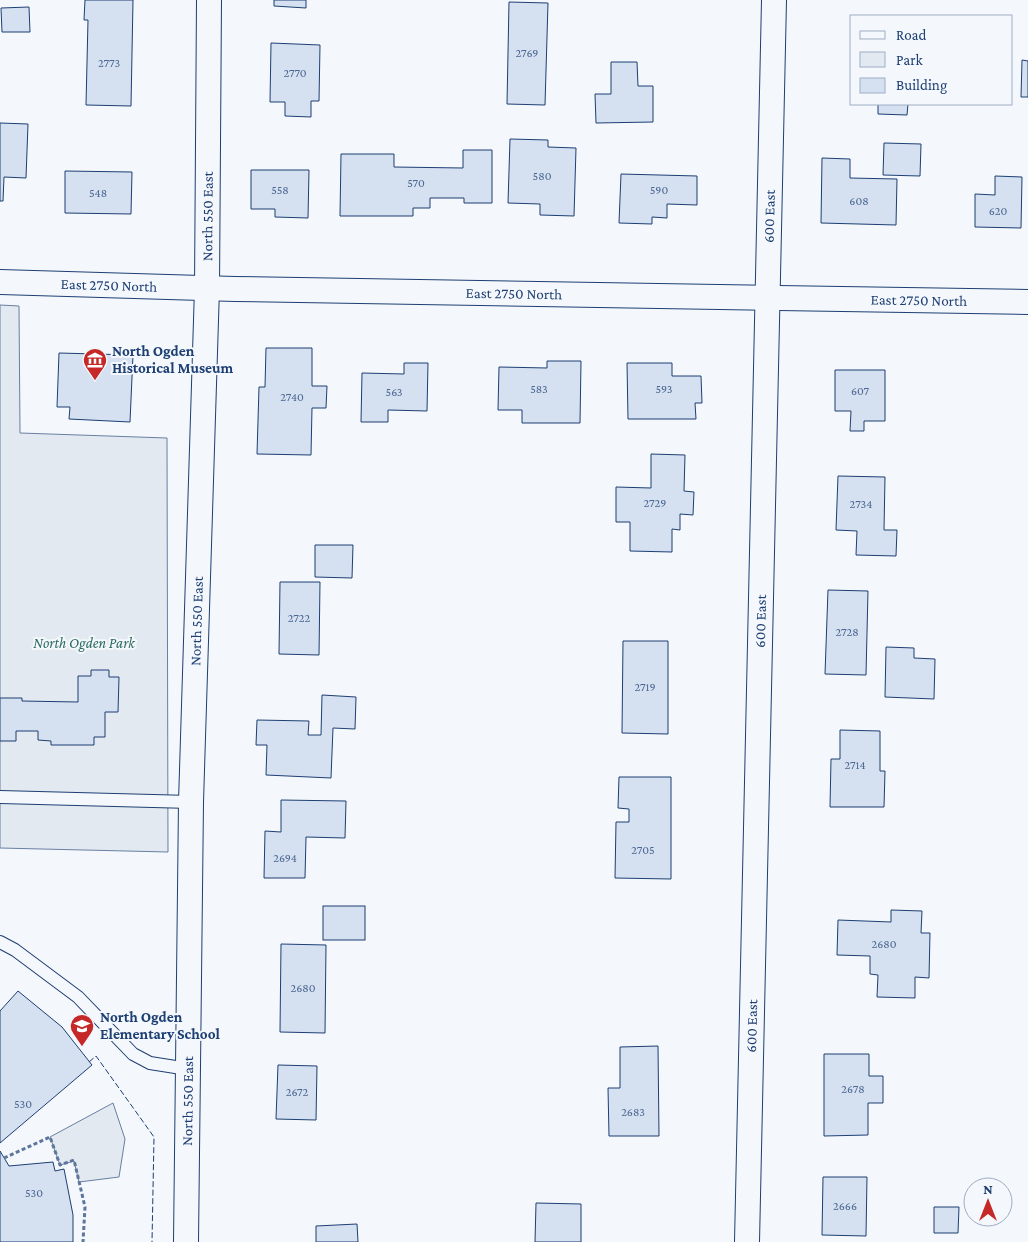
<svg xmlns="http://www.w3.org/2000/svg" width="1028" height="1242" font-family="'Crimson Pro',serif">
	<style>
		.green { fill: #e3e9f0; stroke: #687fa3 }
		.building { fill: #d5e0f0; stroke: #1d3f73 }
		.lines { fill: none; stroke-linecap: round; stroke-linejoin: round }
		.lane-casing { stroke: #1d3f73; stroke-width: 14 }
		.street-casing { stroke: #1d3f73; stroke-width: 26 }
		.path { stroke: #5e769c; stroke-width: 3; stroke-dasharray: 4 2.5; stroke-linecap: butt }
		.lane { stroke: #f4f7fb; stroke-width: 12 }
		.street { stroke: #f4f7fb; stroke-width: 24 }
		.fence { stroke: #1d3f73; stroke-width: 1; stroke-dasharray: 6 2.5; stroke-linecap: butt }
		.labels { text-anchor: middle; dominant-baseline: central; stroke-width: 4; stroke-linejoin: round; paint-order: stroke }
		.number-label { font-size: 12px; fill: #4b6792 }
		.street-label { font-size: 15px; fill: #1d3f73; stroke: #f4f7fb }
		.poi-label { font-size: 15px; font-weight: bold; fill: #1d3f73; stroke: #f4f7fb; text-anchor: start }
		.park-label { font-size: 15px; font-style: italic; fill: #2c6c60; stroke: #f4f7fb }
	</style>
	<rect width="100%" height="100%" fill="#f4f7fb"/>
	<!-- green -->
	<g class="green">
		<path d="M0 305 19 306 20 433 167 438 168 852 0 848Z"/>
		<path d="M113 1103 125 1139 119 1177 79 1182 74 1161 60 1165 50 1137Z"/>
	</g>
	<!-- building -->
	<g class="building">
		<path d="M85 0H133L131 106 86 105 88 20H84Z"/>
		<path d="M274 0H306V8L274 6Z"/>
		<path d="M509 2 548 3 545 105 507 104Z"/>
		<path d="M29 7 30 32H2L1 8Z"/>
		<path d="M271 43 320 45 319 101H311V117L285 116V102H270Z"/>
		<path d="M1022 60 1028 61V97H1021Z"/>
		<path d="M611 62H637L638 86H653V122L596 123 595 94H611Z"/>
		<path d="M878 104H908L907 115 878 114Z"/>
		<path d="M0 123 28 124 26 178 4 177 3 201H0Z"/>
		<path d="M510 139 548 140V147L576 148 574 216 540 215V204L508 203Z"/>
		<path d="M884 143 921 144 920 176 883 175Z"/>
		<path d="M463 150H492V203H464V198H430V208H413V216H340L341 154H394V167L463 168Z"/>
		<path d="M822 158 850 159V178L897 179 896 225 821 223Z"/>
		<path d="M251 170H309L308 218 275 217V209H251Z"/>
		<path d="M65 171 132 172 131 214 65 213Z"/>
		<path d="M621 174 697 176V205L667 204V218L652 217V224L619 223Z"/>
		<path d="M995 176 1022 177 1021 228 975 227V194L995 195Z"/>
		<path d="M266 348H312V386H327L326 408H312L311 455 257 454 259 387H265Z"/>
		<path d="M59 353 133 355 130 422 69 419 70 407H57Z"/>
		<path d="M547 361H581L580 423H522V410H498L499 367 547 368Z"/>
		<path d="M404 363H428L427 411 388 410V422H361L362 373 404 374Z"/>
		<path d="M627 363H672V376H701L702 403H695L696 419H628Z"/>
		<path d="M835 370H885V421H864V431H850L851 411H835Z"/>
		<path d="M651 454 685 455 684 491 694 492 693 515 680 514V530L672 529V552L630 551V522H616V487L651 488Z"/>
		<path d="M838 476 885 477 884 530H897L896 556 856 555 857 531 836 530Z"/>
		<path d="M315 545H353L352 578 315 577Z"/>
		<path d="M280 582H320L319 655 279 654Z"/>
		<path d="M828 590 868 591 866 675 825 674Z"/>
		<path d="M623 641H668V734L622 733Z"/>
		<path d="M886 647 914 648V658L935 659 934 699 885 697Z"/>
		<path d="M91 670H109V677H119L118 712H105V737H94V745H51V741L38 740V731H16V741H0V698H22V701L78 702V676H91Z"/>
		<path d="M322 695 356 697 355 729 333 728 331 778 266 775 267 745H256L257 720 309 721 308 735H321Z"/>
		<path d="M840 730 880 731V771H885L884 807H830L831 759H840Z"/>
		<path d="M619 777H671V879L615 878 616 822H629V809L618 808Z"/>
		<path d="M281 800 346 801 345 838 306 837 305 878H264L265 831 281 832Z"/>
		<rect x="323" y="906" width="42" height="34"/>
		<path d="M891 910 922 911 921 933H930L929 978 915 977V998L877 997 878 975 870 974V956L837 955 838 920 891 922Z"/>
		<path d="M281 944 326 945 325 1033 280 1032Z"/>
		<path d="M18 991 62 1027 92 1065 0 1143V1011Z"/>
		<path d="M658 1046 659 1136H609L608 1088H620V1047Z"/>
		<path d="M824 1054H869V1076H883V1103H868V1135L824 1136Z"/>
		<path d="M278 1065 317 1066 316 1120 276 1119Z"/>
		<path d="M0 1151 9 1166 53 1162 55 1171 64 1169 73 1215V1242H0Z"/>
		<path d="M823 1177H867L866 1236 822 1235Z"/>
		<path d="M536 1203 581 1204V1242H535Z"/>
		<path d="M934 1207H959L958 1233H934Z"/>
		<path d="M357 1224 358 1242H316V1226Z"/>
	</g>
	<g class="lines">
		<!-- lane casing -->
		<g class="lane-casing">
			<g id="lane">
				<path d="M0 797 191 802"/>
				<path d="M0 942 15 950 78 997 133 1054 150 1063 188 1069"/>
			</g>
		</g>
		<!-- street casing -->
		<g class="street-casing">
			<g id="street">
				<path id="s1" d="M0 282 235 289 1028 302"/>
				<path id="s2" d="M186 1242 191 802 207 288 209 0"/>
				<path id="s3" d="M747 1242 774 0"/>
			</g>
		</g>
		<!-- path -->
		<path class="path" d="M4 1158 50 1137 60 1165 74 1160 85 1207 83 1242"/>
		<!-- lane -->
		<use href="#lane" class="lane"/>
		<!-- street -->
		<use href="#street" class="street"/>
		<!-- fence -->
		<path class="fence" d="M89 1062 96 1056 154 1137 152 1242"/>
	</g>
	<!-- icons -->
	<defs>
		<g id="museum-pin" transform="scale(1.25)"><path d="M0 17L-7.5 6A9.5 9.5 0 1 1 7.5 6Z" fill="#c62828" stroke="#f4f7fb"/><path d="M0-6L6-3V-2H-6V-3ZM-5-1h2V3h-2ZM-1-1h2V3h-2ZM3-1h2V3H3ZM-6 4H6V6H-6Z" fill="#fff"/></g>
		<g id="school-pin" transform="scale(1.25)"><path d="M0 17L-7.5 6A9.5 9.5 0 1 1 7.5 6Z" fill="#c62828" stroke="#f4f7fb"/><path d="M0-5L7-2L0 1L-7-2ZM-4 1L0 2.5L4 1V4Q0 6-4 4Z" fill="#fff"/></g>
	</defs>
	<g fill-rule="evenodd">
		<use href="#museum-pin" x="95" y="360"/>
		<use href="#school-pin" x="82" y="1026"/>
	</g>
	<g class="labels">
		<!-- number labels -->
		<g class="number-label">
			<text x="527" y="53">2769</text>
			<text x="109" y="63">2773</text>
			<text x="295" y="73">2770</text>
			<text x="542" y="176">580</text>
			<text x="416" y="183">570</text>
			<text x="280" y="190">558</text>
			<text x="659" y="190">590</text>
			<text x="98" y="193">548</text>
			<text x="859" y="201">608</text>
			<text x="998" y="211">620</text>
			<text x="539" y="389">583</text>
			<text x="664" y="389">593</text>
			<text x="860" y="391">607</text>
			<text x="394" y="392">563</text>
			<text x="292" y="397">2740</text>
			<text x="655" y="503">2729</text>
			<text x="861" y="504">2734</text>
			<text x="299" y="618">2722</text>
			<text x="847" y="632">2728</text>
			<text x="645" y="687">2719</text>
			<text x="855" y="765">2714</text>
			<text x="643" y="850">2705</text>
			<text x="285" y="858">2694</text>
			<text x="884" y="944">2680</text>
			<text x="303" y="988">2680</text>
			<text x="853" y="1089">2678</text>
			<text x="297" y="1092">2672</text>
			<text x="23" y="1104">530</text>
			<text x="633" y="1112">2683</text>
			<text x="34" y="1193">530</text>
			<text x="845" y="1206">2666</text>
		</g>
		<!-- street labels -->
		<g class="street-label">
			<text stroke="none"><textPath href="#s2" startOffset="1026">North 550 East</textPath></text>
			<text stroke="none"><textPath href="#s3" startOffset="1026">600 East</textPath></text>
			<text stroke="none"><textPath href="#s1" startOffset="109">East 2750 North</textPath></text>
			<text stroke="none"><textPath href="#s1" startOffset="514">East 2750 North</textPath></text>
			<text stroke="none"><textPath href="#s1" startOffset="919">East 2750 North</textPath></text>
			<text stroke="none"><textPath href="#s2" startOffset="621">North 550 East</textPath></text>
			<text stroke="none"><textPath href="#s3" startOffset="621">600 East</textPath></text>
			<text stroke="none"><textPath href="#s3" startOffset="216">600 East</textPath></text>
			<text stroke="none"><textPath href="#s2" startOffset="141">North 550 East</textPath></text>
		</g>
		<!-- poi labels -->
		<g class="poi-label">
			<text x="112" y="351">North Ogden<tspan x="112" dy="17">Historical Museum</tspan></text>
			<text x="100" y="1017">North Ogden<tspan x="100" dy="17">Elementary School</tspan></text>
		</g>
		<!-- park labels -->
		<g class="park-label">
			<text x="84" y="643">North Ogden Park</text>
		</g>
	</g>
	<!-- legend -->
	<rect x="850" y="15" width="162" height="90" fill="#f4f7fb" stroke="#9eadc5"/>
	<rect x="860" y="31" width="25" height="8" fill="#f4f7fb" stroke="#9eadc5"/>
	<text x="896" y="40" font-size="15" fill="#1d3f73">Road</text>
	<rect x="860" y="52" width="25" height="15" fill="#e3e9f0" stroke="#9eadc5"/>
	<text x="896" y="65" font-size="15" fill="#1d3f73">Park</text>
	<rect x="860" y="78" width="25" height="15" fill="#d5e0f0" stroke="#9eadc5"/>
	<text x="896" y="90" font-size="15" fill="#1d3f73">Building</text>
	<!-- north arrow -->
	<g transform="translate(988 1202)"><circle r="24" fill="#f4f7fb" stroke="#9eadc5"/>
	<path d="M0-4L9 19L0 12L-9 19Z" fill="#c62828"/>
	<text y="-8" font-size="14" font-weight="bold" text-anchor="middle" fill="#1d3f73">N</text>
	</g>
</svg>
